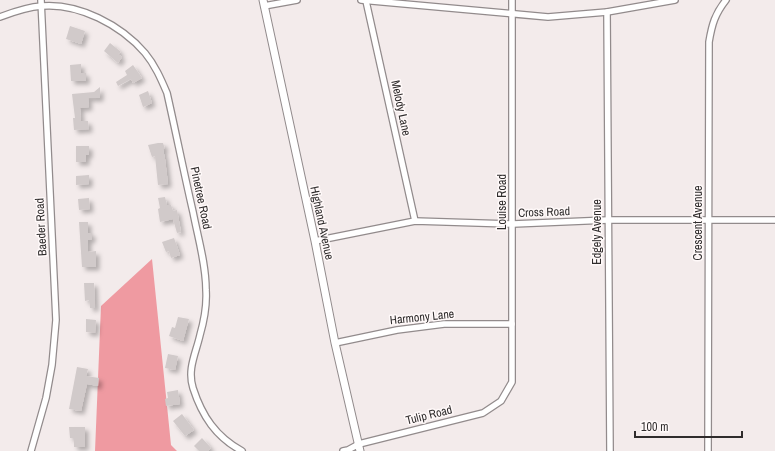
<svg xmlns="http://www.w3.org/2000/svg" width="775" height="451" font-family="'Archivo Narrow',sans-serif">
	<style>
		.forest { fill: #ef9aa1 }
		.building { fill: #d1caca; filter: url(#shadow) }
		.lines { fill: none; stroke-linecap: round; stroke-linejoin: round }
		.minor-casing { stroke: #928b8c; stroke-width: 8 }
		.tertiary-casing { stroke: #928b8c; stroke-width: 9 }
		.minor { stroke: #fff; stroke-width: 5.5 }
		.tertiary { stroke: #fff; stroke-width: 7 }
		.labels { text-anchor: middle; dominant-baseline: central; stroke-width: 3; stroke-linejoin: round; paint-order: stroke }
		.street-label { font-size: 12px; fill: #2f2c2c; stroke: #fff9f9 }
	</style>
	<defs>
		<filter id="shadow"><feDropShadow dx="3.5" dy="3.5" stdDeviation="2" flood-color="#0004"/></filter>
	</defs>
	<rect width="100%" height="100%" fill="#f3ebeb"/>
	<!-- forest -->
	<path class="forest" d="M152 259 171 445 177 451H95L101 306Z"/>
	<!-- building -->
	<g class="building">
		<path d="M70 26 85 31 81 44 66 39Z"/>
		<path d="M110 43 121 52 118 54 122 57 118 63 104 51Z"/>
		<path d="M81 64V73H86V81H71L70 65Z"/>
		<path d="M133 65 142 78 133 83 131 79 118 86 116 82 127 75 125 71Z"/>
		<path d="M100 87V98H88L89 107 80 108 81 121H88L89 129 74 130 73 118H75L72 94 94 92Z"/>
		<path d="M148 91 152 103 143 107 139 95Z"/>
		<path d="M158 143H163L165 149H163L165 159 168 184 158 185 155 156 152 157 148 145Z"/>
		<path d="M76 146H89V155H86V162H76Z"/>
		<path d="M89 175V184L76 185V176Z"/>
		<path d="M165 197 167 205H171L173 211 177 210 181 232 177 233 173 219 160 222 158 209 160 208 158 198Z"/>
		<path d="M89 198 90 209 79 210 78 199Z"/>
		<path d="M79 222H88V233H92V239L88 240V252L96 251V267H82Z"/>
		<path d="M174 238 180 255 171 258 169 251 166 252 162 242Z"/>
		<path d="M84 283H94L95 308H90L89 300 85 301Z"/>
		<path d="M178 317 189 319 183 341 169 336 172 327 175 328Z"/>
		<path d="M86 319 96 320 95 333 86 332Z"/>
		<path d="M168 354 178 356 175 370 165 368Z"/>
		<path d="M77 367 88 369 86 376 99 378 98 386 87 384 81 411 69 409Z"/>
		<path d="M178 390 180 404 166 406 165 399 168 398 167 392Z"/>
		<path d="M182 414 194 430 185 436 173 421Z"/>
		<path d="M69 427H85V447H74V438H70Z"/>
		<path d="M202 438 211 448 208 451H199L194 446Z"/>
	</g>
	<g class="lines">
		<!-- minor casing -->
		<g class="minor-casing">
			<g id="minor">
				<path d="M361 0 548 17 607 12 675 0"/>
				<path d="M366 1 415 221"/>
				<path d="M264 6 297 0"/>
				<path d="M607 12 610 451"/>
				<path d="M0 17C13 12 27 7 42 6 79 3 121 25 145 53 155 65 161 79 167 93 176 133 184 173 193 212 198 238 206 264 206 290 207 305 204 321 200 335 196 353 187 369 193 388 202 416 216 437 242 451"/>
				<path d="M315 241 415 221 513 224 608 220H775"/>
				<path d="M335 343 397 330 444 324H512"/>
				<path d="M31 451 46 398 52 365 56 320 41 0"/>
				<path d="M343 451 348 450 359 444 483 413 501 401 512 382V0"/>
				<path d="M708 451 709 42C712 24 715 14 726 0"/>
			</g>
		</g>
		<!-- tertiary casing -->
		<g class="tertiary-casing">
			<path id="tertiary" d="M263 0 315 241 335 343 360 451"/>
		</g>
		<!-- minor -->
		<use href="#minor" class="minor"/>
		<!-- tertiary -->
		<use href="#tertiary" class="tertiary"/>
	</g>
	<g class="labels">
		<!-- street labels -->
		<g class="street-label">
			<text transform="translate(401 108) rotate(78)">Melody Lane</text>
			<text transform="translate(201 198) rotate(78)">Pinetree Road</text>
			<text transform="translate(502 202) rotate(-90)">Louise Road</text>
			<text transform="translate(544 212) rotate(-2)">Cross Road</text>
			<text transform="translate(322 223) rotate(78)">Highland Avenue</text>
			<text transform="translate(698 223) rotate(-90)">Crescent Avenue</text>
			<text transform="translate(41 227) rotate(-93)">Baeder Road</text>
			<text transform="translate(597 232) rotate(-90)">Edgely Avenue</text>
			<text transform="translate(422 317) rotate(-6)">Harmony Lane</text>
			<text transform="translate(429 415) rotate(-14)">Tulip Road</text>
		</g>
	</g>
	<!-- scale -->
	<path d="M635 431v6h107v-6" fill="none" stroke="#2f2c2c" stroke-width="2"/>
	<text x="641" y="431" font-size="12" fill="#2f2c2c" stroke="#fff9f9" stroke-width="3" paint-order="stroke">100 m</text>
</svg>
